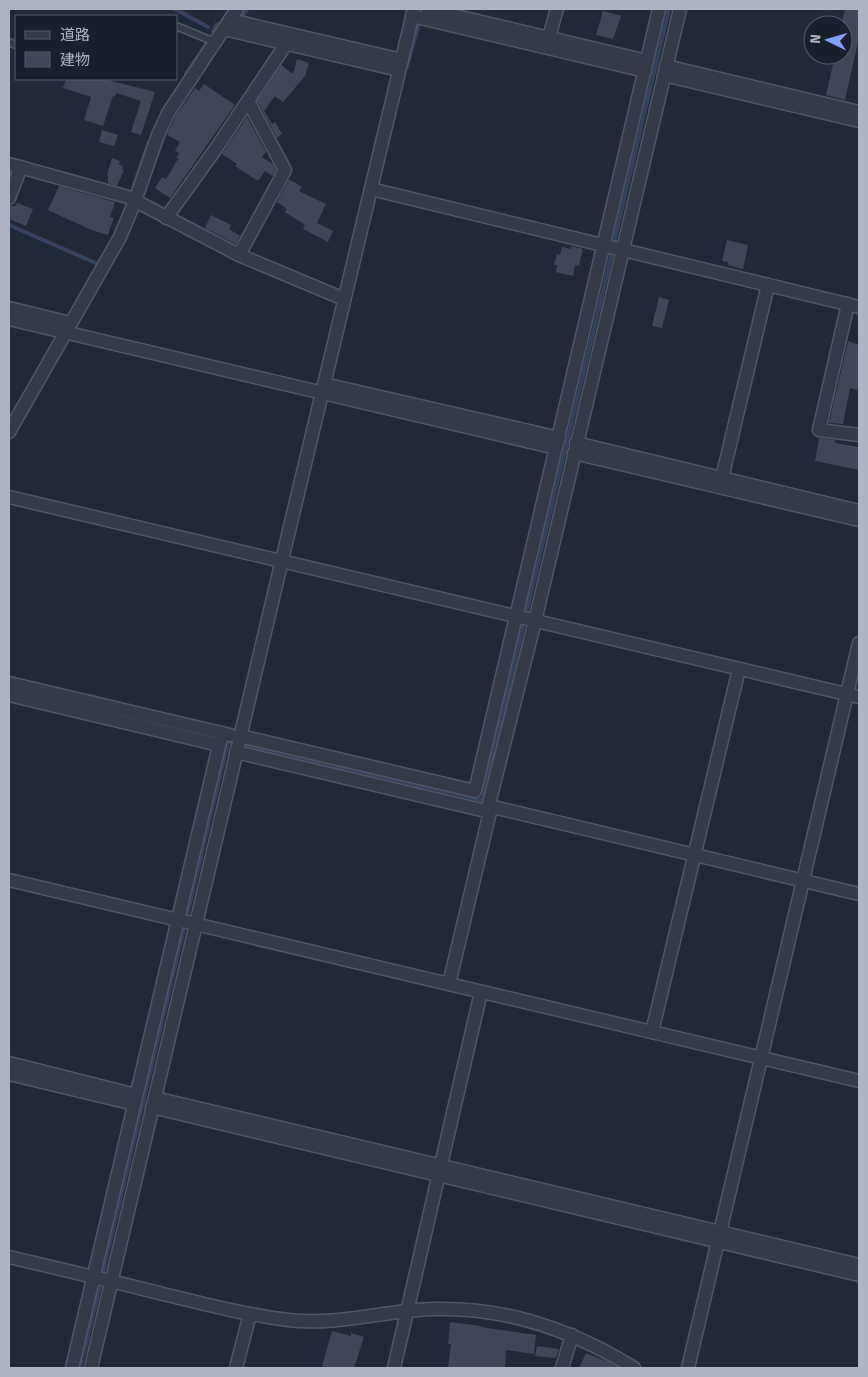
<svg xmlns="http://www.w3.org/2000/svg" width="868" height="1377" font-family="'Fira Sans','Noto Sans JP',sans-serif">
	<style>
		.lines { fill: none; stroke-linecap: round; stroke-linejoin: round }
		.stream { stroke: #364360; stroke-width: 4 }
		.building { fill: #404759 }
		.service-casing { stroke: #525766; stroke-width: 9 }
		.minor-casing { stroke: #525766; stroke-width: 15 }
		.service { stroke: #343a48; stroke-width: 6 }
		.minor { stroke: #343a48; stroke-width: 12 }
	</style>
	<rect width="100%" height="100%" fill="#212838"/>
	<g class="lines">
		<!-- stream -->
		<g class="stream">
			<path d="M175 9 208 27"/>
			<path d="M243 16 247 9"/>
			<path d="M213 31 217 24"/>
			<path d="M407 67 419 23"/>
			<path d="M186 74 206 44"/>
			<path d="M134 185 149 142"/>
			<path d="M9 225 98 264"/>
			<path d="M614 242 669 9"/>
			<path d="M526 614 612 253"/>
			<path d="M242 745 482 800 524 623"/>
			<path d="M103 1272 228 742 232 743"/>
			<path d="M80 1368 100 1286"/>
		</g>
	</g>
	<!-- building -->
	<g class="building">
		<path d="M845 9H859V38L845 100 826 95 835 55H843V25H841Z"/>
		<path d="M603 11 621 16 613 39 596 35Z"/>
		<path d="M297 59 309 63 305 76 283 102 275 96 264 111 272 124 275 122 282 134 277 138 257 101 281 65 293 74Z"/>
		<path d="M66 79H104L155 92 141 135 131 132 141 101 116 93 115 96H113L103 126 84 120 91 97 63 88Z"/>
		<path d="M204 84 235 105 170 198 155 188 162 177 166 179 178 159 176 158 179 153 175 151 180 142 167 135 175 117 195 88 199 91Z"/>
		<path d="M247 117 266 152 262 157 273 164 276 170 273 176 265 171 258 181 235 166 237 164 222 154Z"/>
		<path d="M102 130 118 135 114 146 99 142Z"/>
		<path d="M112 158 120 161 119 165 123 166 122 169 124 170 117 186 108 183V175H107Z"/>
		<path d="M289 179 302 187 299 191 326 204 317 223 333 231 328 242 303 229 305 225 285 212 287 209 277 202Z"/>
		<path d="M59 186 115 202 110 217 114 218 108 235 91 230 48 210Z"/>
		<path d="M17 203 33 209 26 226 9 219 10 206H16Z"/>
		<path d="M211 215 231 225 229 229 240 236 236 244 205 228Z"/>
		<path d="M727 240 748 245 743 269 728 265V262L722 261Z"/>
		<path d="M571 246 583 249 579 266 575 265 573 276 556 272 557 265H554L557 254 560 255 562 247 571 249Z"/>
		<path d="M659 297 669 300 662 328 652 326Z"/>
		<path d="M848 341 859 345V381L857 390 850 388 843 424 829 423Z"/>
		<path d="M819 438 835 440V443L859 447V470L815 461Z"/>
		<path d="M450 1322 481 1326V1327L536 1335 534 1354 506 1350 505 1368H448L451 1344H448Z"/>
		<path d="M332 1331 351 1336V1333L364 1337 354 1368H330L322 1366Z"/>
		<path d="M537 1346 559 1349 556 1358 535 1356Z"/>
		<path d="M586 1353 608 1362 618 1368H579Z"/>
	</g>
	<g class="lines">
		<!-- service casing -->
		<g class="service-casing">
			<g id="service">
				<path d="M176 26 215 42"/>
				<path d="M9 42 16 45"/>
			</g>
		</g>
		<!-- minor casing -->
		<g class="minor-casing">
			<g id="minor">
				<path d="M427 9 647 61"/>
				<path d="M412 16 645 71"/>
				<path d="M230 20 402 60"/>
				<path d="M224 29 399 70"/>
				<path d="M549 37 557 9"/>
				<path d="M666 66 859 112"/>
				<path d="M664 75 859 121"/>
				<path d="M9 164 128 197 239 255 344 299"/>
				<path d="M371 189 859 307"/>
				<path d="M9 198 21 167"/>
				<path d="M166 218 215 150 286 44"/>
				<path d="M239 255 285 170 248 101"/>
				<path d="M848 304 819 430 859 435"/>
				<path d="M9 308 70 323"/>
				<path d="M9 319 556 448"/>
				<path d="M324 384 559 438"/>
				<path d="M9 432 120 237 135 201 158 135 168 113 237 9"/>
				<path d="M576 443 859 511"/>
				<path d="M574 453 859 520"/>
				<path d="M722 478 768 285"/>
				<path d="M9 497 859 697"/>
				<path d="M9 683 230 735"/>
				<path d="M9 695 219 745"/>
				<path d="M240 736 475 791 659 9"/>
				<path d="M236 752 490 812 449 984"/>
				<path d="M489 806 859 894"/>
				<path d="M487 812 535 621 680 9"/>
				<path d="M9 880 859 1081"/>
				<path d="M652 1032 739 669"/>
				<path d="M9 1063 136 1095"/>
				<path d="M9 1074 134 1104"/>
				<path d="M155 1098 859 1265"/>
				<path d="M152 1107 859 1275"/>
				<path d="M9 1257C60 1269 112 1281 163 1294 205 1304 246 1315 288 1320 338 1326 386 1310 435 1309 507 1307 574 1331 634 1368"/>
				<path d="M72 1368 222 733"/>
				<path d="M91 1368 282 560 414 9"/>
				<path d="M236 1368 250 1314"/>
				<path d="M394 1368 481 992"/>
				<path d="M562 1368 572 1335"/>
				<path d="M688 1368 859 643"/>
			</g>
		</g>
		<!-- service -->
		<use href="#service" class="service"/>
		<!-- minor -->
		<use href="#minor" class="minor"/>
	</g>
	<!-- border -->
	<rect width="868" height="1377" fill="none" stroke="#afb4c5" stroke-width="20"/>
	<!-- legend -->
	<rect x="15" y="15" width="162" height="65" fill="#1a1f2d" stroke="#565b6a"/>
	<rect x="25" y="31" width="25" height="8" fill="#343a48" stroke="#565b6a"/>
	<text x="60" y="40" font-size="15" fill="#afb4c5">道路</text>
	<rect x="25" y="52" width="25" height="15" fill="#404759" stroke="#565b6a"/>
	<text x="60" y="65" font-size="15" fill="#afb4c5">建物</text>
	<!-- north arrow -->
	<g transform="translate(828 40) rotate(275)"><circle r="24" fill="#1a1f2d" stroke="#565b6a"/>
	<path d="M0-4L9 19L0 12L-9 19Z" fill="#82a1f6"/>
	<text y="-8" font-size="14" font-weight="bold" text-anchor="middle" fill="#afb4c5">N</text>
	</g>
</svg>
